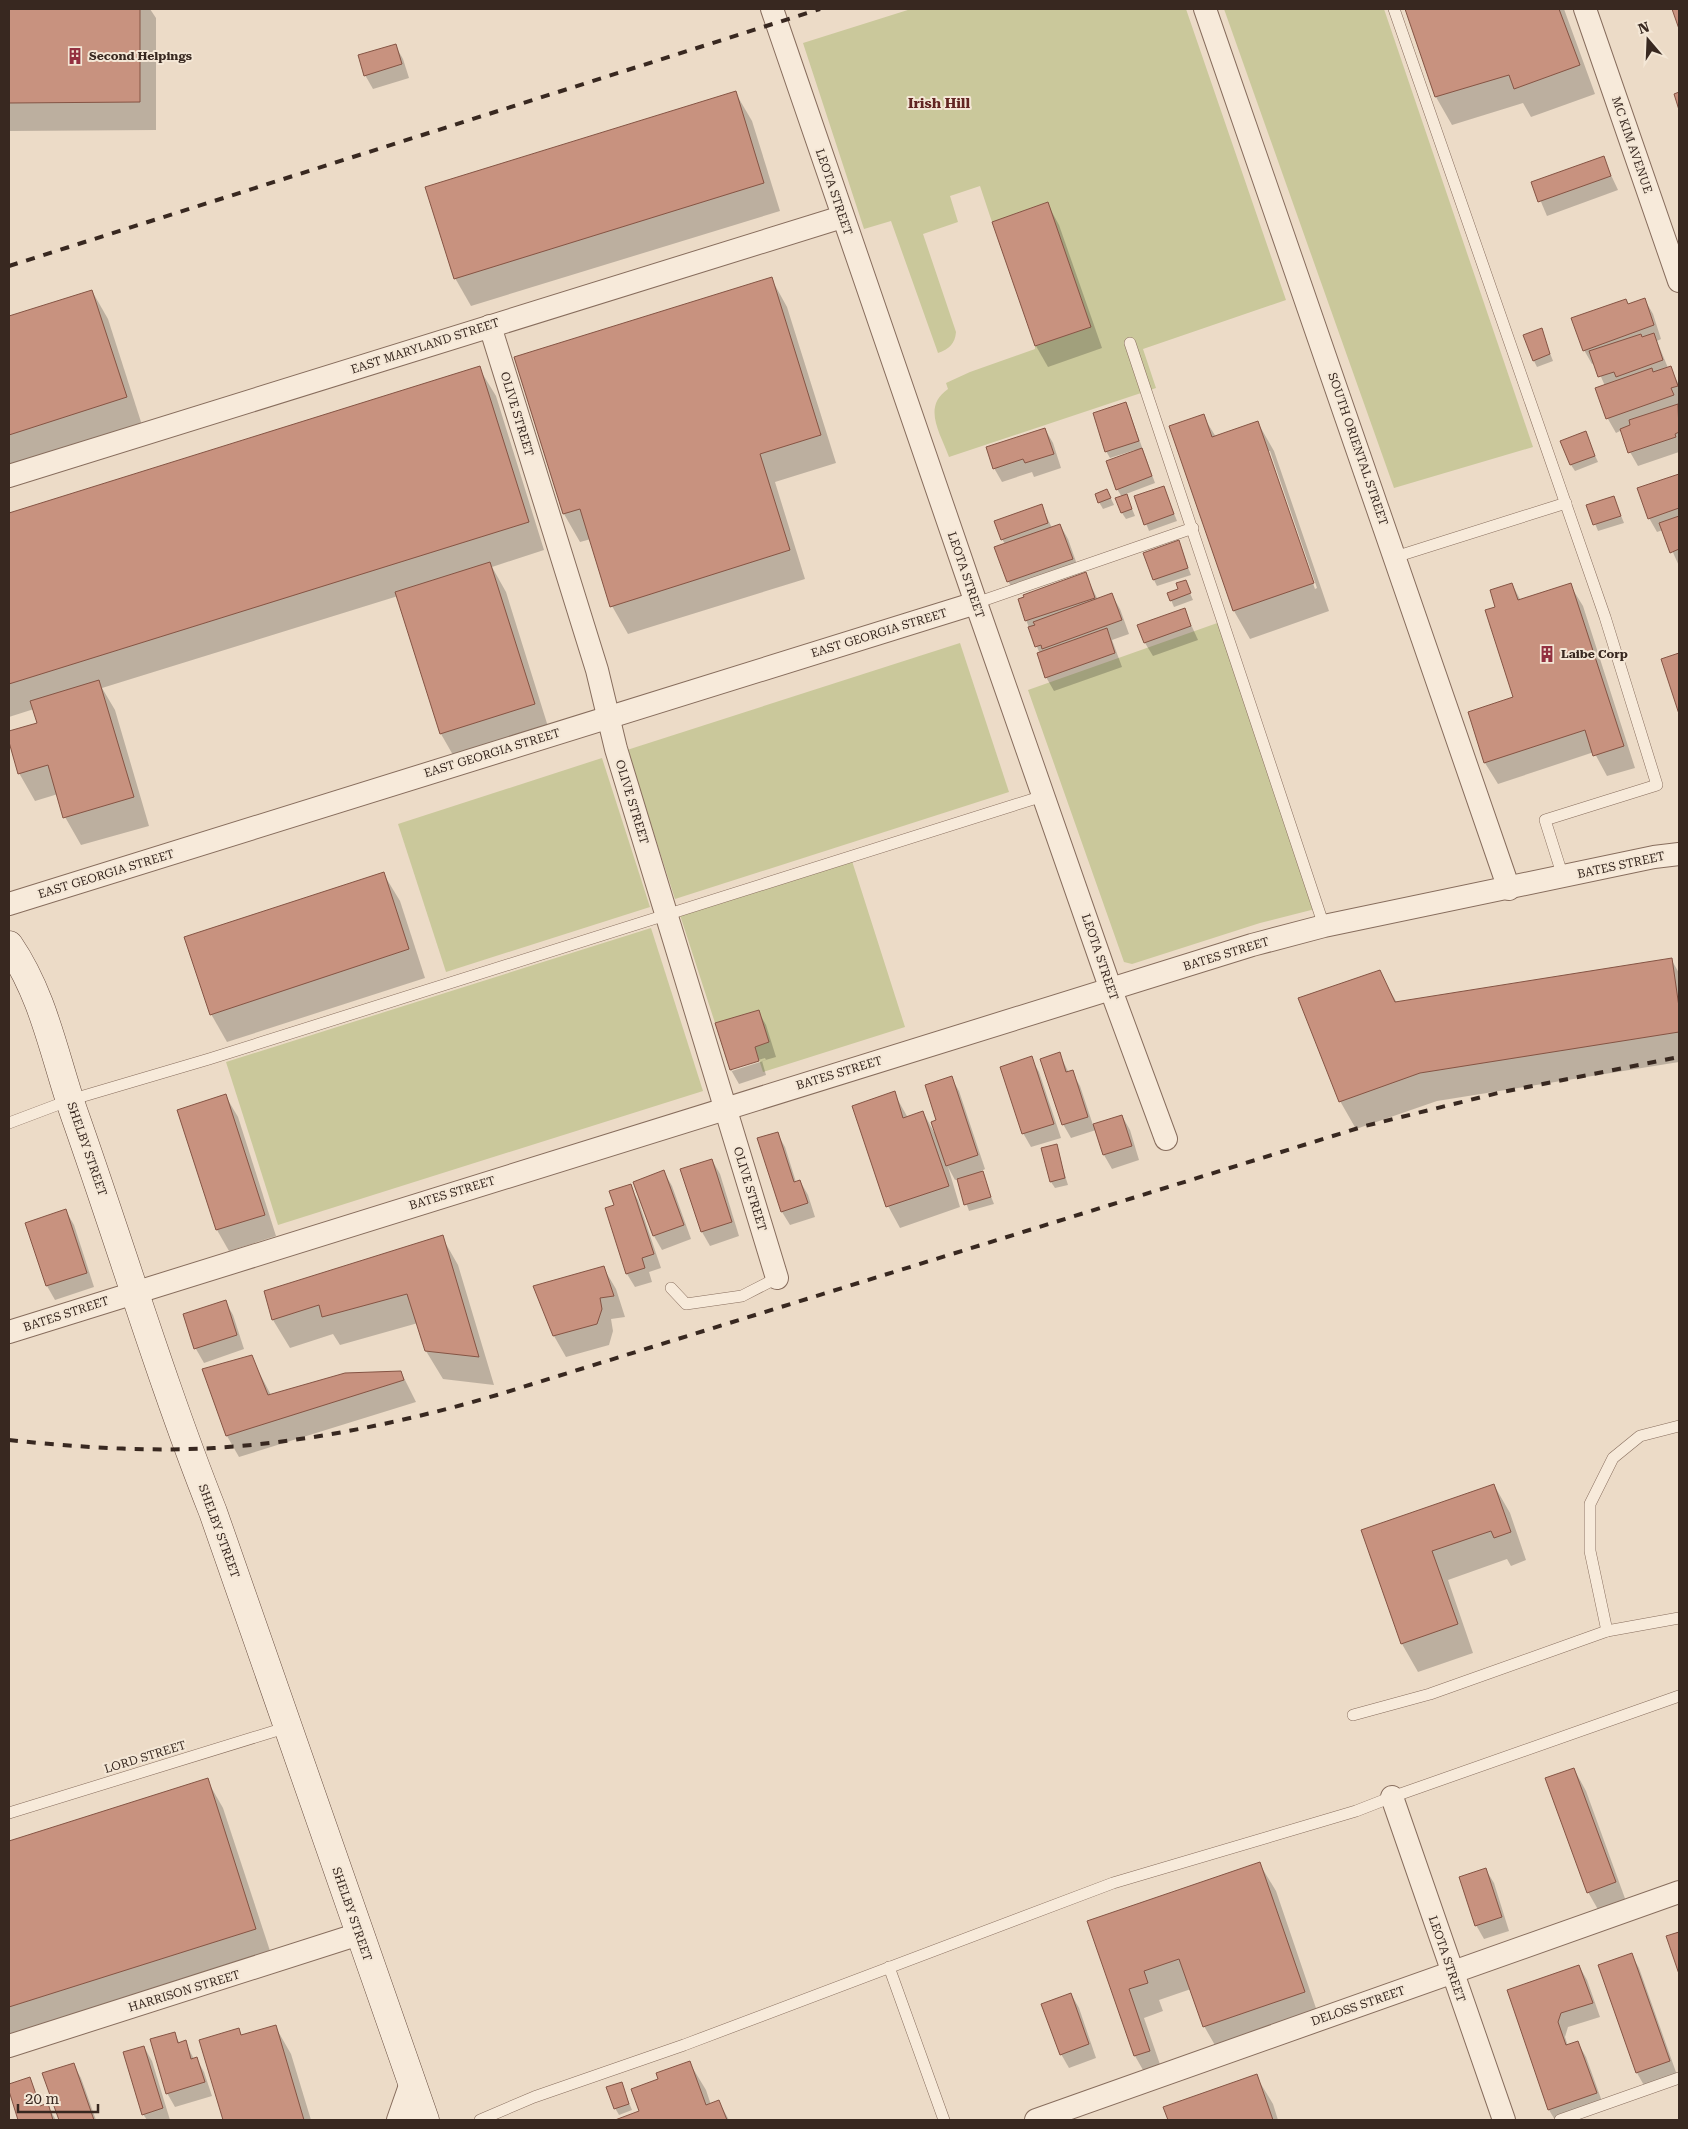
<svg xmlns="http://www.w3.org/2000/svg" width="1688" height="2129" font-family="'Roboto Serif',serif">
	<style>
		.green { fill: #cac89b }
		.shadow { fill: #0003; fill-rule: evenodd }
		.building { fill: #c8927f; stroke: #855444 }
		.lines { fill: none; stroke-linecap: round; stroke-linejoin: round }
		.lane-casing { stroke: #876d5d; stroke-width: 12 }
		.street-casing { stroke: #876d5d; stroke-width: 24 }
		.secondary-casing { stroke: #694e40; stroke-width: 29 }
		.lane { stroke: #f7eada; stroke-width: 11 }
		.street { stroke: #f7eada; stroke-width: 22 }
		.secondary { stroke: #f7eada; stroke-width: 28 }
		.rail { stroke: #382820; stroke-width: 4; stroke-dasharray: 9 9; stroke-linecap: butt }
		.labels { text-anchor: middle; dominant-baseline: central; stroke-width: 4; stroke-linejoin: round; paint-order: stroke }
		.poi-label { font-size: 12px; font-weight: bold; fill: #382820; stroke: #f4e7d6; text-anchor: start }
		.street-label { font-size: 12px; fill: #382820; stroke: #f4e7d6 }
		.neighbourhood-label { font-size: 14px; font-weight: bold; fill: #622522; stroke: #f4e7d6 }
	</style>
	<rect width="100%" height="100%" fill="#ecdbc7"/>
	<!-- green -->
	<g class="green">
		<path d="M911 9H1186L1286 300 1143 349 1156 388 949 457C940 432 922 407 948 389L946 383 970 372 1035 349V346L1091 327 1048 202 992 222 980 186 950 196 958 222 923 234 956 332C955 344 949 349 938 353L891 221 864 229 803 43Z"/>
		<path d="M1224 9H1384L1533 447 1394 488Z"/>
		<path d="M1223 621 1319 908 1260 923 1132 964 1124 962 1028 690Z"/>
		<path d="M960 643 1009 792 675 899 627 750Z"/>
		<path d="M602 758 650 907 446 972 398 824Z"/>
		<path d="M852 861 905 1027 763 1072 755 1047 769 1042 759 1010 715 1023 680 915Z"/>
		<path d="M651 928 703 1091 278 1225 226 1062Z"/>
	</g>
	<!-- shadow -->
	<g class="shadow">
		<path d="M9 9H150L156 18V130L9 131Z"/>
		<path d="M1406 9H1564L1595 94 1531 117 1523 103 1452 125 1436 97Z"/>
		<path d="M395 45 403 59 409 78 373 89 365 75Z"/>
		<path d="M735 92 752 121 780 211 471 306 455 278Z"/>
		<path d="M1603 158 1618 190 1547 216 1533 183Z"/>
		<path d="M1047 203 1059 225 1102 348 1048 367 1036 346 993 222Z"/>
		<path d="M771 278 787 307 836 463 775 482 805 579 628 634 612 606 591 539 580 542 564 514 515 358Z"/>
		<path d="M92 291 108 319 142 425 9 468V318Z"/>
		<path d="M1645 300 1653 314 1661 339 1657 341 1668 368 1670 367 1679 385V452L1638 466 1630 452 1622 430 1616 433 1608 419 1597 389 1605 386 1595 363 1592 364 1584 350 1629 305Z"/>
		<path d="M1541 330 1553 361 1537 367 1534 361Z"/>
		<path d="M479 368 496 396 544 550 492 567 506 592 550 733 457 762 441 734 398 596 102 688 115 710 149 826 81 845 65 817 58 794 35 801 19 773 9 738V732L38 724 34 709 9 717V514Z"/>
		<path d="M1126 403 1155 483 1126 494 1135 516 1126 519 1122 513V497L1117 489 1136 452 1135 450 1110 458 1106 451Z"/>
		<path d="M1203 416 1216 437 1258 423 1274 451 1329 611 1250 639 1234 611ZM1267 451H1270L1317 588 1315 589Z"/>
		<path d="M1045 429 1053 443 1061 468 1034 477 1032 472 1002 482 994 468Z"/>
		<path d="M1585 433 1598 462 1575 471 1571 465Z"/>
		<path d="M1679 475V566L1663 530 1657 532 1649 518 1639 489Z"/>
		<path d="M1164 488 1177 521 1149 531 1136 497Z"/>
		<path d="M1107 490 1114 505 1103 509 1099 502Z"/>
		<path d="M1614 498 1624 523 1598 531 1588 506Z"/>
		<path d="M1041 505 1052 528 1060 525 1068 539 1080 573 1016 595 1008 581 1005 544 1002 539Z"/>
		<path d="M1178 542 1191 575 1157 586 1154 580Z"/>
		<path d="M1085 574 1098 600 1112 595 1120 609 1129 634 1112 640 1122 667 1054 691 1046 677 1040 654 1026 620Z"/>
		<path d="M1185 582 1193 600 1174 607 1171 600Z"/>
		<path d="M1512 584 1521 601 1570 585 1583 606 1635 768 1607 776 1594 752 1498 784 1485 763 1515 698Z"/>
		<path d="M1184 609 1198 640 1153 656 1145 643Z"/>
		<path d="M1679 655V710L1663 660Z"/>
		<path d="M383 873 400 901 425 978 227 1042 211 1014Z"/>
		<path d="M1671 959 1679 973V1062L1437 1101 1356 1129 1340 1101 1379 971 1397 1003Z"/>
		<path d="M758 1011 766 1025 776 1057 762 1061 766 1075 739 1084 731 1070 716 1024ZM765 1058 766 1060 732 1071V1068Z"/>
		<path d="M1059 1053 1069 1073 1072 1072 1080 1086 1093 1125 1122 1116 1130 1130 1139 1160 1112 1169 1104 1155 1096 1130 1071 1138 1063 1124Z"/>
		<path d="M1031 1058 1039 1072 1061 1138 1031 1147 1023 1133Z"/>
		<path d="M951 1077 959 1091 985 1169 981 1171 994 1204 969 1211 958 1179 955 1180 948 1167 960 1207 900 1228 888 1206 894 1093 908 1118 923 1112 935 1134Z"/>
		<path d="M225 1095 238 1117 276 1236 229 1251 217 1230Z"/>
		<path d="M777 1133 785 1147 796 1182 800 1181 808 1195 815 1217 790 1225 782 1212Z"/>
		<path d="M1056 1146 1068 1185 1055 1188 1051 1182Z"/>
		<path d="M712 1160 720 1174 739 1236 710 1246 702 1232Z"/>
		<path d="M664 1172 672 1186 691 1239 662 1250 654 1236 635 1183Z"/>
		<path d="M630 1186 638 1200 661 1268 649 1272 652 1282 635 1287 627 1274 606 1209 615 1206Z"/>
		<path d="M66 1211 74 1225 94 1287 55 1300 47 1286 26 1223Z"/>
		<path d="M442 1237 458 1265 494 1385 443 1379 426 1351 418 1323 340 1345 333 1334 290 1348 273 1320 265 1292Z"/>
		<path d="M603 1267 616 1289 625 1317 611 1319 613 1331 609 1345 566 1357 554 1336 535 1287Z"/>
		<path d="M225 1301 233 1315 244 1349 204 1363 196 1349 185 1315Z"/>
		<path d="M251 1357 271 1395 401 1372 416 1402 239 1457 227 1436 204 1370Z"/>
		<path d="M1494 1485 1510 1513 1526 1560 1511 1566 1507 1559 1448 1580 1473 1653 1418 1672 1402 1644 1362 1531Z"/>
		<path d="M1574 1769 1586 1791 1627 1904 1600 1913 1588 1892Z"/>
		<path d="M207 1780 223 1808 272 1957 9 2041V1843Z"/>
		<path d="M1259 1863 1276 1891 1320 2020 1220 2054 1204 2026 1191 1989 1159 2000 1163 2011 1144 2018 1165 2079 1151 2084 1135 2056 1089 1922Z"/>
		<path d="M1486 1870 1494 1883 1509 1931 1484 1939 1476 1925Z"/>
		<path d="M1631 1954 1639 1968 1677 2075 1645 2087 1637 2073 1599 1966Z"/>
		<path d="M1579 1966 1587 1980 1600 2017 1568 2027 1565 2037 1568 2046 1578 2043 1586 2057 1604 2107 1555 2120 1549 2110 1508 1991Z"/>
		<path d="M1071 1994 1079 2008 1096 2058 1069 2068 1061 2054Z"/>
		<path d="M275 2026 291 2054 311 2120H224L201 2041 239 2029 242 2036Z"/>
		<path d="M174 2033 180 2044 185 2042 194 2059 196 2058 204 2072 212 2096 175 2107 167 2093Z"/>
		<path d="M144 2047 152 2061 170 2120H147L143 2114Z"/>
		<path d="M689 2062 706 2090 711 2105 719 2102 729 2120H618L641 2112Z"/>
		<path d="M73 2064 81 2078 96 2120H60L44 2074Z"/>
		<path d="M1256 2076 1273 2104 1278 2120H1169L1165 2108Z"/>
		<path d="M29 2078 42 2107 47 2105 56 2120H20L9 2085Z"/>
		<path d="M621 2083 632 2110 619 2115 615 2108Z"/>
	</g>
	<!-- building -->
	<g class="building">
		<path d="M9 9H140V102L9 103Z"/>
		<path d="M1405 9H1559L1580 65 1514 89 1509 75 1435 97Z"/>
		<path d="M1672 9H1679V29Z"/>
		<path d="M396 44 402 64 364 76 358 55Z"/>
		<path d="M736 91 764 183 454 279 425 187Z"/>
		<path d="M1679 92V110L1674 94Z"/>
		<path d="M1604 156 1611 176 1538 202 1531 182Z"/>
		<path d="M1048 202 1091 327 1035 346 992 222Z"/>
		<path d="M772 277 821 435 760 454 790 550 610 607 580 509 563 514 514 357Z"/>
		<path d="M92 290 127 397 9 435V316Z"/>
		<path d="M1645 298 1654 325 1583 351 1571 318 1626 299 1628 304Z"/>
		<path d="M1542 328 1550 354 1533 361 1523 335Z"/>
		<path d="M1654 333 1663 360 1616 377 1614 372 1598 377 1589 351 1641 334 1642 337Z"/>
		<path d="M480 366 529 522 9 684V513Z"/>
		<path d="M1671 366 1678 386 1671 388 1674 395 1606 419 1595 388 1652 368 1653 372Z"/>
		<path d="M1126 402 1139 441 1105 452 1093 413Z"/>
		<path d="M1678 404 1679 432 1675 434 1676 437 1628 453 1620 429 1630 425 1629 420Z"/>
		<path d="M1204 414 1212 437 1258 421 1314 583 1233 611 1169 426Z"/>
		<path d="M1045 428 1054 454 1025 463 1023 459 993 469 986 447Z"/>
		<path d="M1586 431 1595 456 1570 465 1560 441Z"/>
		<path d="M1142 448 1152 476 1116 490 1106 461Z"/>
		<path d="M1679 474V508L1648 519 1637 488Z"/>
		<path d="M1164 486 1174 514 1144 525 1134 496Z"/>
		<path d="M1107 489 1111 498 1098 503 1095 494Z"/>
		<path d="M1127 494 1132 509 1121 513 1115 498Z"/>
		<path d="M1614 496 1621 516 1593 525 1586 505Z"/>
		<path d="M1042 504 1048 523 1001 540 994 521Z"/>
		<path d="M1679 516V549L1670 553 1659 523Z"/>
		<path d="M1060 524 1073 559 1007 582 994 547Z"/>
		<path d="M1179 540 1188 568 1153 580 1143 553Z"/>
		<path d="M490 562 535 704 440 734 395 592Z"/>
		<path d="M1086 572 1095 598 1025 621 1018 599 1024 597 1023 595Z"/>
		<path d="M1186 580 1191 593 1170 601 1167 593 1178 589 1176 583Z"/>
		<path d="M1512 583 1518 600 1571 583 1624 746 1593 756 1585 730 1484 763 1468 712 1513 697 1485 610 1495 607 1490 590Z"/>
		<path d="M1112 593 1122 620 1042 649 1041 645 1035 647 1028 627 1035 625 1033 622Z"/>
		<path d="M1185 608 1191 626 1144 643 1137 625Z"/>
		<path d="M1107 628 1115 653 1045 678 1037 653Z"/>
		<path d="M1679 653V714L1661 659Z"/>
		<path d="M99 680 134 797 63 818 48 765 18 774 9 742V731L37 723 30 701Z"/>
		<path d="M384 872 409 949 210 1015 184 937Z"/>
		<path d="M1672 958 1679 1007V1032L1420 1073 1339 1102 1298 998 1380 970 1395 1002Z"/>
		<path d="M759 1010 769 1042 755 1047 759 1061 730 1070 715 1023Z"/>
		<path d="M1060 1052 1066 1072 1073 1070 1088 1117 1062 1125 1040 1059Z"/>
		<path d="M1032 1056 1054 1124 1022 1134 1000 1067Z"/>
		<path d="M952 1076 978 1155 946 1166 931 1122 936 1120 925 1085Z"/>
		<path d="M895 1091 903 1118 923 1111 949 1186 886 1207 852 1106Z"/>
		<path d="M226 1094 265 1215 216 1230 177 1110Z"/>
		<path d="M1122 1115 1132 1146 1103 1155 1093 1124Z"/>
		<path d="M778 1132 794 1182 800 1180 808 1203 781 1212 757 1138Z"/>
		<path d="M1057 1144 1065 1178 1050 1182 1041 1148Z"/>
		<path d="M712 1159 732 1222 701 1232 680 1169Z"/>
		<path d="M664 1170 684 1225 653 1236 633 1182Z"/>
		<path d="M983 1171 991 1197 964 1205 957 1179Z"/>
		<path d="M631 1184 654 1254 642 1258 645 1268 626 1274 605 1208 614 1205 609 1191Z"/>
		<path d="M66 1209 87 1273 46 1286 25 1223Z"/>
		<path d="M443 1235 479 1357 425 1351 407 1294 322 1317 319 1305 272 1320 264 1291Z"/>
		<path d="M604 1266 614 1296 600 1298 602 1309 597 1324 553 1336 533 1286Z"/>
		<path d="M226 1300 237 1335 194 1349 183 1314Z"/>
		<path d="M252 1355 268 1395 345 1373 401 1371 404 1380 226 1436 202 1369Z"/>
		<path d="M1494 1484 1511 1532 1494 1538 1491 1531 1432 1551 1458 1624 1401 1644 1361 1530Z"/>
		<path d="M1574 1768 1616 1882 1587 1893 1545 1778Z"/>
		<path d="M208 1778 256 1929 9 2007V1841Z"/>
		<path d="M1260 1862 1305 1992 1203 2027 1179 1959 1144 1971 1148 1983 1129 1989 1150 2051 1134 2056 1087 1921Z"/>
		<path d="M1486 1868 1502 1917 1475 1926 1459 1877Z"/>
		<path d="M1679 1932V1974L1666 1936Z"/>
		<path d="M1632 1953 1670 2061 1636 2073 1598 1965Z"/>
		<path d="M1579 1965 1593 2003 1561 2013 1558 2022 1566 2045 1578 2041 1597 2093 1548 2110 1507 1990Z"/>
		<path d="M1071 1993 1089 2044 1060 2055 1041 2004Z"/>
		<path d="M276 2025 304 2120H223L199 2040 239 2028 241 2035Z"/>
		<path d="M175 2032 178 2043 186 2040 191 2059 197 2057 205 2082 166 2094 150 2039Z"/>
		<path d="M144 2046 163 2108 142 2115 123 2052Z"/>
		<path d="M690 2061 706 2105 719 2100 727 2120H615L639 2111 631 2089 658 2079 656 2073Z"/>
		<path d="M74 2063 94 2120H59L42 2073Z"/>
		<path d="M1257 2074 1273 2120H1168L1163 2107Z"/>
		<path d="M30 2077 40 2106 48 2103 53 2120H18L9 2091V2084Z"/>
		<path d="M622 2082 629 2104 614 2109 606 2087Z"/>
	</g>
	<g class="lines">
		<!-- lane casing -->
		<g class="lane-casing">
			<g id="lane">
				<path d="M1394 9 1605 617 1657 785 1545 820 1563 877"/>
				<path d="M1130 343 1324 926"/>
				<path d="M1395 557 1566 503"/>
				<path d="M976 603 1193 528"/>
				<path d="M9 1123 70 1100 209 1059 1043 796"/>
				<path d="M671 1288 686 1304 742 1296 777 1278"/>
				<path d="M1607 1631 1590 1551V1504L1613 1458 1640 1436 1679 1426"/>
				<path d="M1353 1715 1430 1694 1607 1631 1679 1618"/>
				<path d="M9 1813 288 1727"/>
				<path d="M889 1967 944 2120"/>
				<path d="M480 2120 534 2097 684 2045 1113 1883 1356 1811 1392 1797 1679 1696"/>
				<path d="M1560 2120 1679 2078"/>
			</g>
		</g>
		<!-- street casing -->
		<g class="street-casing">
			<g id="street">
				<path d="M772 9 976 603 1111 990 1166 1139"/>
				<path d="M1205 9 1509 889"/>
				<path d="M1585 9 1679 281"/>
				<path d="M490 326 597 670 616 749 777 1278"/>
				<path d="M9 476 842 217"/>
				<path d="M9 904 976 603"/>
				<path d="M9 1332 1252 945 1324 926 1654 857 1679 854"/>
				<path d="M1392 1797 1504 2120"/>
				<path d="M9 2046 359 1934"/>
				<path d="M398 2120 412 2080"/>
				<path d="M1036 2120 1679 1892"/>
			</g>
		</g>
		<!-- secondary casing -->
		<g class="secondary-casing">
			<path id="secondary" d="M9 945C44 996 54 1055 74 1113 121 1246 161 1381 213 1512L425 2120"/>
		</g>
		<!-- lane -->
		<use href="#lane" class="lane"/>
		<!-- street -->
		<use href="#street" class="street"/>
		<!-- secondary -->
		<use href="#secondary" class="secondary"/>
		<!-- rail -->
		<g class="rail">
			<path d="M9 266 820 9"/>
			<path d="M9 1440C76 1447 146 1452 214 1448 310 1442 405 1422 497 1395L1365 1126 1502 1092 1679 1057"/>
		</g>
	</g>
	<!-- icons -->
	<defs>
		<g id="building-bare" transform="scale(1.35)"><path d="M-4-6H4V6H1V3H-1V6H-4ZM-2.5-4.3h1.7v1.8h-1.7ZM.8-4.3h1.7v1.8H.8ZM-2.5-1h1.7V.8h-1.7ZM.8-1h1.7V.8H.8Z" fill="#933040" stroke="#f4e7d6" stroke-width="2.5" paint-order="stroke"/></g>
	</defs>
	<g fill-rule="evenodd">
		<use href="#building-bare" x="75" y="56"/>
		<use href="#building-bare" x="1547" y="654"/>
	</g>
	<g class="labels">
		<!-- poi labels -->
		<g class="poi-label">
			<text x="89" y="56">Second Helpings</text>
			<text x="1561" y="654">Laibe Corp</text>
		</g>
		<!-- street labels -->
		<g class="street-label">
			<text transform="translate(1632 145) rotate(71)">MC KIM AVENUE</text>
			<text transform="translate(834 192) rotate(71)">LEOTA STREET</text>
			<text transform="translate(425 346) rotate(-18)">EAST MARYLAND STREET</text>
			<text transform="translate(517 414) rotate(73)">OLIVE STREET</text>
			<text transform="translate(1358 449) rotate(71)">SOUTH ORIENTAL STREET</text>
			<text transform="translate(966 575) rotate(71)">LEOTA STREET</text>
			<text transform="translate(879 633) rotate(-17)">EAST GEORGIA STREET</text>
			<text transform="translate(492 753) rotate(-17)">EAST GEORGIA STREET</text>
			<text transform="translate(632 802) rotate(73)">OLIVE STREET</text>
			<text transform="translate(1621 865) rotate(-12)">BATES STREET</text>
			<text transform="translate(106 874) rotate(-17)">EAST GEORGIA STREET</text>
			<text transform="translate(1226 954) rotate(-17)">BATES STREET</text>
			<text transform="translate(1100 957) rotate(71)">LEOTA STREET</text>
			<text transform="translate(839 1073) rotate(-17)">BATES STREET</text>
			<text transform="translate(87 1149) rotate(71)">SHELBY STREET</text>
			<text transform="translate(750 1189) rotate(73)">OLIVE STREET</text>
			<text transform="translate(452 1193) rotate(-17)">BATES STREET</text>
			<text transform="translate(66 1314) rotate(-18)">BATES STREET</text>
			<text transform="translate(219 1531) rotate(70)">SHELBY STREET</text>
			<text transform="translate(145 1757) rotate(-17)">LORD STREET</text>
			<text transform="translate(352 1914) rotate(71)">SHELBY STREET</text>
			<text transform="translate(1447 1959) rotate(71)">LEOTA STREET</text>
			<text transform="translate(184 1991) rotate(-17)">HARRISON STREET</text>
			<text transform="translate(1358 2006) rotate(-19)">DELOSS STREET</text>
		</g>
		<!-- neighbourhood labels -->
		<g class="neighbourhood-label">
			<text x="939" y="103">Irish Hill</text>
		</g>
	</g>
	<!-- border -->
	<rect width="1688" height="2129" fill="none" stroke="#382820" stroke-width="20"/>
	<!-- north arrow -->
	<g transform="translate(1648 40) rotate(341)" stroke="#f4e7d6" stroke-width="4" paint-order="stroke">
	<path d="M0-4L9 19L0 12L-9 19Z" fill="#382820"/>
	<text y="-8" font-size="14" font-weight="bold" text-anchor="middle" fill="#382820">N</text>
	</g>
	<!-- scale -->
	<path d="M18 2104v8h80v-8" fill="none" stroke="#382820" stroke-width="2.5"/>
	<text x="25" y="2104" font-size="15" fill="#382820" stroke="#f4e7d6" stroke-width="4" paint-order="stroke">20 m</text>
</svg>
